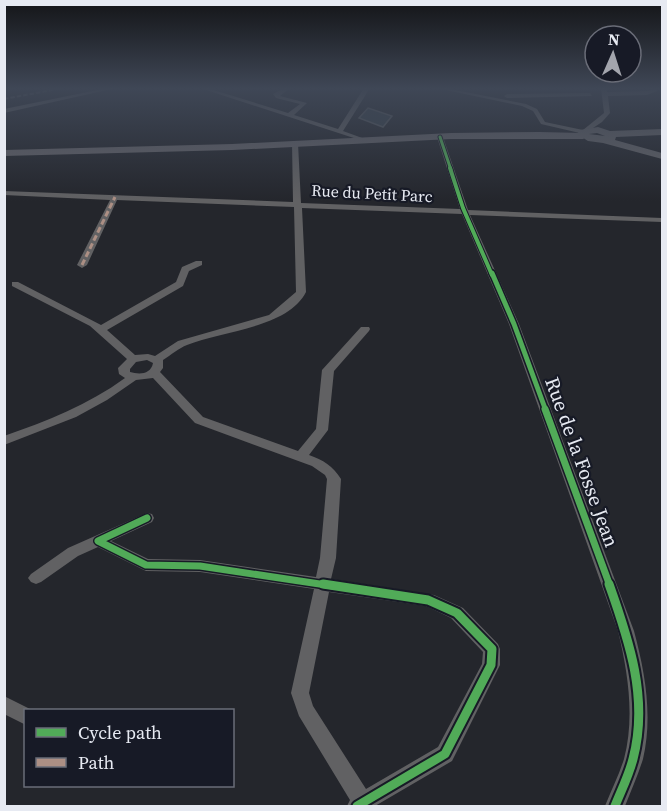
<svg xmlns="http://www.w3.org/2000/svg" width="667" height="811" font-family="'Source Serif 4',serif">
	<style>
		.building { fill: #343f48; stroke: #565a5f; stroke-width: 1.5 }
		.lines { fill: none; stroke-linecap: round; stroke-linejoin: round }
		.street { fill: #616163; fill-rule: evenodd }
		.secondary { fill: #646368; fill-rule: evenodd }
		.primary { fill: #626266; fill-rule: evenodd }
		.rail { stroke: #606264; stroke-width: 2; stroke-dasharray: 4.5 2; stroke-linecap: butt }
		.quiet { stroke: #ac8f84; stroke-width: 3; stroke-dasharray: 6 3; stroke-linecap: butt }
		.cycleway-far4-casing { stroke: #171a26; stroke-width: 5 }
		.cycleway-far3-casing { stroke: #171a26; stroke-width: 6 }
		.cycleway-far2-casing { stroke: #171a26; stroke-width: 8 }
		.cycleway-far1-casing { stroke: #171a26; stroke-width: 10 }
		.cycleway-casing { stroke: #171a26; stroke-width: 13 }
		.cycleway-far4 { stroke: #51ab58; stroke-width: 3 }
		.cycleway-far3 { stroke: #51ab58; stroke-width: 4 }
		.cycleway-far2 { stroke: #51ab58; stroke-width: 5 }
		.cycleway-far1 { stroke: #51ab58; stroke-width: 7 }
		.cycleway { stroke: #51ab58; stroke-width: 9 }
		.labels { text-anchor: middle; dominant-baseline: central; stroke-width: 4.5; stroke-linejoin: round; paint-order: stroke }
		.far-street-label { font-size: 16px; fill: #e7eaf2; stroke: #171a26 }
		.street-label { font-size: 20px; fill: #e7eaf2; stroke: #171a26 }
	</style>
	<rect width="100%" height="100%" fill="#24262c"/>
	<!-- building -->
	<path class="building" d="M368 108 392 116 383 127 359 118Z"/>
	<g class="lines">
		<!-- street -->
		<g class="street">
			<path d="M107 88H116L4 113V109Z"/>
			<path d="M200 88H207L288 113 300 104 276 98 273 94 284 88H290L280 96 307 103 294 115 338 129 364 88H370L343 131 365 139 360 140Z"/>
			<path d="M436 88H445L526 104 537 109 545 122 583 130 604 113 601 88H607V92L647 91 651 90V88H657V91L647 95 608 96 610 113 602 122 584 134 541 124 533 111 522 106Z"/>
			<path d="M590 93 592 96 507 98 504 96 507 94Z"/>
			<path d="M440 135 443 137 468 210 662 218V222L470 215 519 324 634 631C645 672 653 716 643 759 638 775 631 791 625 806H605C611 791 619 775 624 759 635 717 628 673 618 631L509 324 462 214 302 208 306 292C288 328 221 331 187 345 179 348 171 355 163 360V368L160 372 203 417 298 451 316 429 322 370 361 327H369L370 329 369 331 334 371 328 430 309 455C323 460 333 466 341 479L336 558 331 579 434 595 463 608 498 644 500 649V665L452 761 375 806H347L350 800 299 716 291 693 314 589 200 572 146 571 98 547 78 556 41 582 36 584 31 582 28 578 31 574 68 548 147 513 152 514 154 518 152 522 111 541 148 559 200 560 316 577 320 558 327 479 325 475 312 466 195 423 153 378 136 380 107 400 76 417 4 445V436C47 421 88 405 125 378L119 374 118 368 127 359 90 326 12 286V282H18L101 325 176 282 182 267 196 261H202V265L189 271 183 286 107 330 135 355 148 354 155 356 178 341 269 315 296 292 294 207 117 200 87 265 82 268 77 265 110 200 4 195V191L293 202 292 143 295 141 298 143 301 203 460 209 437 137ZM147 360 153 363C151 374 140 375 130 372V369L136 362ZM329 592 426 606 451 618 483 652 482 664 438 747 366 789 313 706 309 693Z"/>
			<path d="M4 696 32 710H26V725L4 714Z"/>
		</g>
		<!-- secondary -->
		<path class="secondary" d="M539 132 583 133 588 136 583 139H451L232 150 4 156V150L232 144 451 133Z"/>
		<!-- primary -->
		<path class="primary" d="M598 127 610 131 662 129V135L616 137 615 140 662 153V159L603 143 588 141 577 134 580 130ZM597 133 605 136 589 134Z"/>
		<!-- rail -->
		<path class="rail" d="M4 99 63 88"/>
		<!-- quiet -->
		<path class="quiet" d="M82 265 115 197"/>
		<!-- cycleway-far4 casing -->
		<g class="cycleway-far4-casing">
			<path id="cycleway-far4" d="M440 137 451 170"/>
		</g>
		<!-- cycleway-far3 casing -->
		<g class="cycleway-far3-casing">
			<path id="cycleway-far3" d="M450 168 463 208 492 275"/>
		</g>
		<!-- cycleway-far2 casing -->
		<g class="cycleway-far2-casing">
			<path id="cycleway-far2" d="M492 273 514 324 546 411"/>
		</g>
		<!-- cycleway-far1 casing -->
		<g class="cycleway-far1-casing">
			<g id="cycleway-far1">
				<path d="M545 409 610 586"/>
				<path d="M147 518 98 541 146 565 200 566 333 586"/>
			</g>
		</g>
		<!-- cycleway casing -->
		<g class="cycleway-casing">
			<g id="cycleway">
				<path d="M323 584 428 600 457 613 492 649 491 665 445 754 357 806"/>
				<path d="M609 584C629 640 649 699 633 759 629 775 621 791 615 806"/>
			</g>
		</g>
		<!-- cycleway-far4 -->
		<use href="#cycleway-far4" class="cycleway-far4"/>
		<!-- cycleway-far3 -->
		<use href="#cycleway-far3" class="cycleway-far3"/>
		<!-- cycleway-far2 -->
		<use href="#cycleway-far2" class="cycleway-far2"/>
		<!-- cycleway-far1 -->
		<use href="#cycleway-far1" class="cycleway-far1"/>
		<!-- cycleway -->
		<use href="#cycleway" class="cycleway"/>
	</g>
	<!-- sky -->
	<linearGradient id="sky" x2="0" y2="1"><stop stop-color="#141518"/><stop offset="0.44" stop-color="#3f4756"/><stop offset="1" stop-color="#3f4756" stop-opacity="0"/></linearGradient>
	<rect width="667" height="201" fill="url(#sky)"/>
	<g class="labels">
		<!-- far-street labels -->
		<g class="far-street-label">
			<text transform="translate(372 193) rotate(3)">Rue du Petit Parc</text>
		</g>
		<!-- street labels -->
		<g class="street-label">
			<text transform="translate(582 462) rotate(70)">Rue de la Fosse Jean</text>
		</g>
	</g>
	<!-- border -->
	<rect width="667" height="811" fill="none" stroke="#e7eaf2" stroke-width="12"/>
	<!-- legend -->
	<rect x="24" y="709" width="210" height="78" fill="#171a26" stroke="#6a6d78" stroke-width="1.5"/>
	<rect x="36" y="728" width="30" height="9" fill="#51ab58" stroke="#6a6d78" stroke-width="1.5"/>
	<text x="78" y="739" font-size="18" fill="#e7eaf2">Cycle path</text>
	<rect x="36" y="758" width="30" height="9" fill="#ac8f84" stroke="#6a6d78" stroke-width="1.5"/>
	<text x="78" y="769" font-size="18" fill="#e7eaf2">Path</text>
	<!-- north arrow -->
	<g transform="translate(613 54) rotate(3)"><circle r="28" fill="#171a26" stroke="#6a6d78" stroke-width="1.5"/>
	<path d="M0-4.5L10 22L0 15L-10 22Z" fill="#a3a5ad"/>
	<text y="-9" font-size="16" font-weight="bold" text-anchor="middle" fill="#e7eaf2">N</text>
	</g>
</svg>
